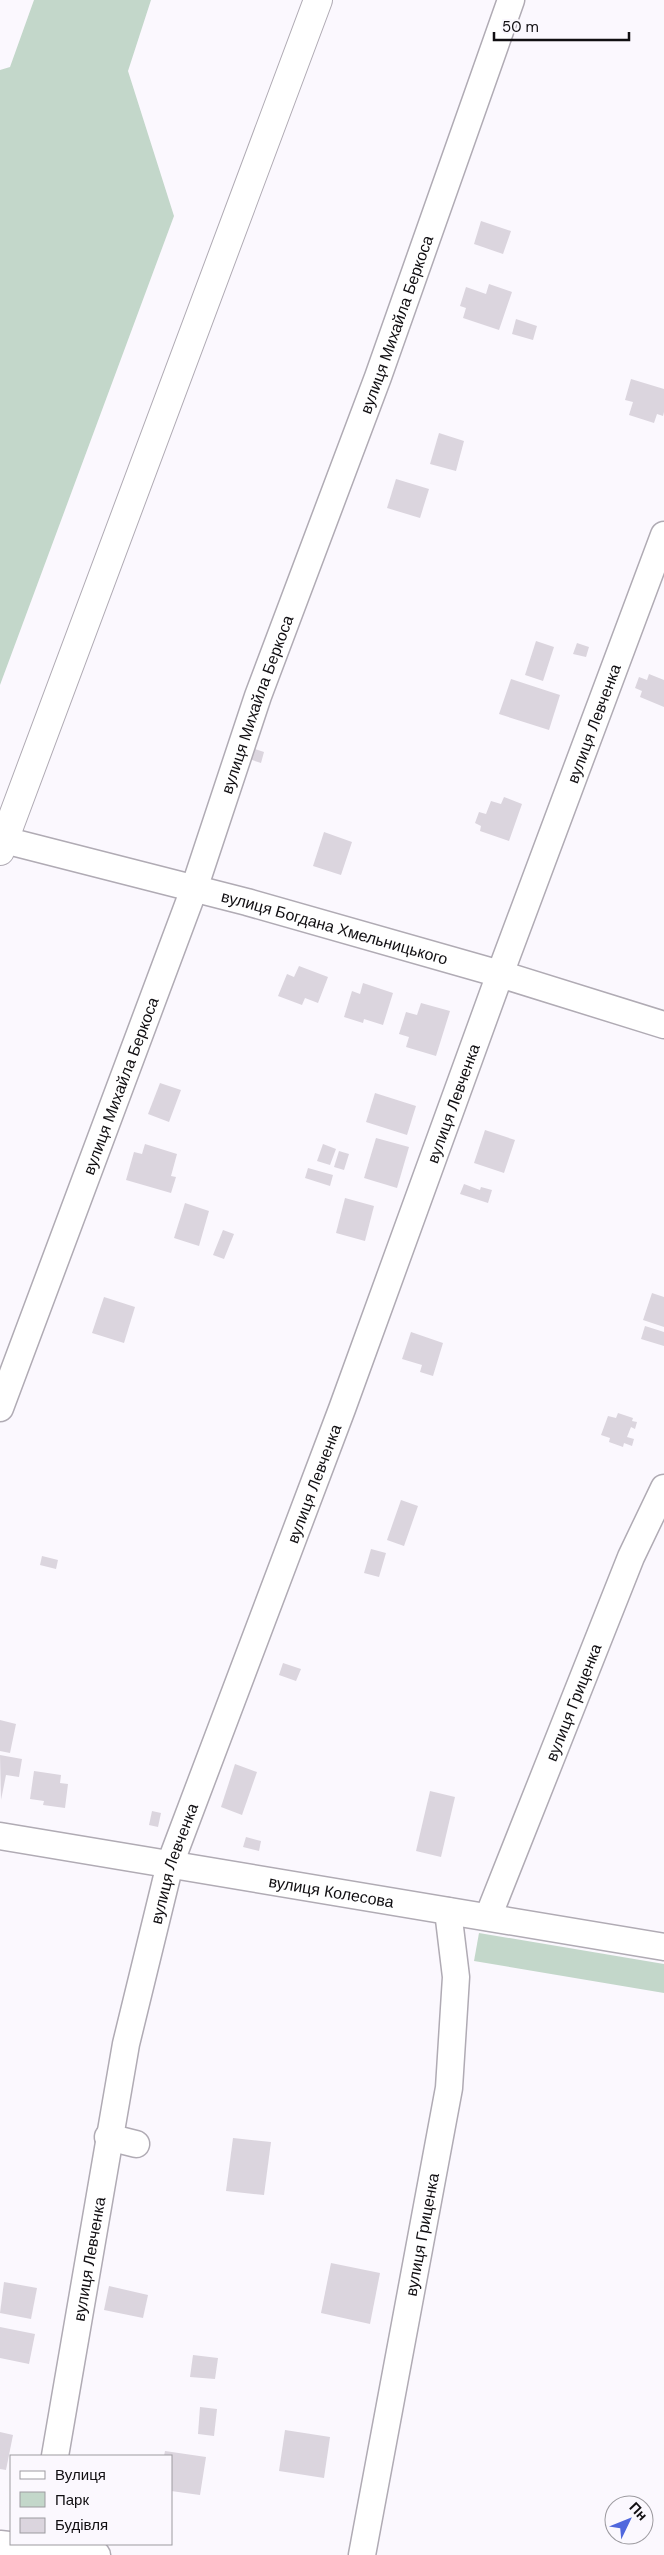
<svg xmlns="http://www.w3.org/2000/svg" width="664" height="2555" font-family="'DM Sans',sans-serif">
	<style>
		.green { fill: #c3d7ca }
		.building { fill: #dbd5de }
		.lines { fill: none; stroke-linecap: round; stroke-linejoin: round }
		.minor-casing { stroke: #b0abb4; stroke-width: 29 }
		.major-casing { stroke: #b0abb4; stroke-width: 30 }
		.minor { stroke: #fff; stroke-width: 26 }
		.major { stroke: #fff; stroke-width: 28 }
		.labels { text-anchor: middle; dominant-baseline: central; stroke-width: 4.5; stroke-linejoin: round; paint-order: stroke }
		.street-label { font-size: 16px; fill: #110f12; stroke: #fbf8fe }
	</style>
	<rect width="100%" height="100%" fill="#fbf8fe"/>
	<!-- green -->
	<g class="green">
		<path d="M34 0H151L128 71 174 216 0 685V70L10 67Z"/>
		<path d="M479 1933 664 1964V1993L474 1961Z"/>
	</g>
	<!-- building -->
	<g class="building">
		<path d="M481 221 511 231 503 254 474 244Z"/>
		<path d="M489 284 512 292 499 330 463 318 466 308 460 306 466 287 486 294Z"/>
		<path d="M516 319 537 326 533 340 512 334Z"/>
		<path d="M631 379 664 389V412L663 416 657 414 654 423 629 415 633 402 625 400Z"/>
		<path d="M439 433 464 441 456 471 430 464Z"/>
		<path d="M396 479 429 489 420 518 387 508Z"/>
		<path d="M536 641 554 647 543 681 525 675Z"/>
		<path d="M577 643 589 647 586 657 573 654Z"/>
		<path d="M649 674 664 680V707L640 697 642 691 635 688 639 677 647 680Z"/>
		<path d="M511 679 560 695 549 730 499 714Z"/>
		<path d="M252 748 264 752 261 763 249 759Z"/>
		<path d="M504 797 522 804 509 841 480 831 481 826 475 823 479 812 486 814 491 801 501 804Z"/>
		<path d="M324 832 352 842 341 875 313 866Z"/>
		<path d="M299 966 328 977 318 1003 305 998 302 1005 278 996 287 974 294 977Z"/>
		<path d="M363 983 393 993 383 1025 364 1019 363 1023 344 1017 352 991 360 994Z"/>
		<path d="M421 1003 450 1011 436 1056 406 1047 409 1037 399 1034 406 1012 417 1015Z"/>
		<path d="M160 1083 181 1090 169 1122 148 1114Z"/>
		<path d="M375 1093 416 1106 407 1135 366 1122Z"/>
		<path d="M485 1130 515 1140 504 1173 474 1163Z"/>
		<path d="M376 1138 409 1147 397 1188 364 1178Z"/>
		<path d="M145 1144 177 1154 171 1176 176 1177 171 1193 126 1180 134 1152 142 1154Z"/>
		<path d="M323 1144 336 1149 330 1165 317 1161Z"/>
		<path d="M339 1151 349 1154 344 1170 334 1167Z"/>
		<path d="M308 1168 333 1175 330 1186 305 1178Z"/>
		<path d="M464 1184 480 1190 481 1187 492 1190 488 1203 460 1194Z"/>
		<path d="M345 1198 374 1206 365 1241 336 1233Z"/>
		<path d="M185 1203 209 1211 199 1246 174 1238Z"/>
		<path d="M223 1230 234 1234 224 1259 213 1255Z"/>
		<path d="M652 1293 664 1297V1327L643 1320Z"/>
		<path d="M104 1297 135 1307 124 1343 92 1333Z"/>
		<path d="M645 1326 664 1332V1346L641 1339Z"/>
		<path d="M411 1332 443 1343 433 1376 420 1372 422 1365 402 1359Z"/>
		<path d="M618 1413 633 1418 632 1421 637 1422 635 1429 631 1427 627 1437 634 1439 632 1446 624 1443 623 1447 609 1442 610 1438 601 1435 608 1416 616 1418Z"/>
		<path d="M401 1500 418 1506 404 1546 387 1540Z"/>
		<path d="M371 1549 386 1553 379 1577 364 1573Z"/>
		<path d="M42 1556 58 1560 56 1569 40 1565Z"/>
		<path d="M283 1663 301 1669 296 1681 279 1675Z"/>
		<path d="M0 1720 16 1724 10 1753 0 1751Z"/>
		<path d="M0 1755 22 1759 19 1777 6 1775 1 1800Z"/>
		<path d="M235 1764 257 1772 242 1815 221 1807Z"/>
		<path d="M34 1771 61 1775 60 1783 68 1784 65 1808 43 1805 44 1801 30 1799Z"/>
		<path d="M430 1791 455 1797 441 1857 416 1851Z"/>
		<path d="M152 1811 161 1813 158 1827 149 1825Z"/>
		<path d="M246 1837 261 1841 259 1851 243 1847Z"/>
		<path d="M233 2138 271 2142 264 2195 226 2191Z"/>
		<path d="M331 2263 380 2273 370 2324 321 2313Z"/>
		<path d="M4 2282 37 2288 31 2319 0 2313Z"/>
		<path d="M109 2286 148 2295 143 2318 104 2310Z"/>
		<path d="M0 2327 35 2334 29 2364 0 2358Z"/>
		<path d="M193 2355 218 2358 215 2379 190 2377Z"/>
		<path d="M200 2407 217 2409 214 2436 198 2434Z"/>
		<path d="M285 2430 330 2437 324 2478 279 2471Z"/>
		<path d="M0 2432 13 2435 6 2470 0 2469Z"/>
		<path d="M165 2451 206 2457 200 2495 171 2491V2456H164Z"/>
	</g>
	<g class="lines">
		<!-- minor casing -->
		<g class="minor-casing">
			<g id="minor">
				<path id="s1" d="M4 840 247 902 500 974 664 1025"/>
				<path id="s2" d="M0 1408 194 889 258 696 378 377 511 0"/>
				<path id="s3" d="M0 1836 664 1947"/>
				<path id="s4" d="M488 1917 631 1557 664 1488"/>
				<path d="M108 2137 136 2144"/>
				<path id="s5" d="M55 2456 126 2044 170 1864 342 1409 500 974 664 535"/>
				<path d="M0 2544 97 2555"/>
				<path id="s6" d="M362 2555 449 2088 456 1977 448 1911"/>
			</g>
		</g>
		<!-- major casing -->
		<g class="major-casing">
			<path id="major" d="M0 851 318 0"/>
		</g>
		<!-- minor -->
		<use href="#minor" class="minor"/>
		<!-- major -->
		<use href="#major" class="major"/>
	</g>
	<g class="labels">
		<!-- street labels -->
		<g class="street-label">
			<text stroke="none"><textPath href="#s2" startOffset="1154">вулиця Михайла Беркоса</textPath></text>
			<text stroke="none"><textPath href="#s2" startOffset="749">вулиця Михайла Беркоса</textPath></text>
			<text stroke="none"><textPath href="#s5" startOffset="1820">вулиця Левченка</textPath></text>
			<text stroke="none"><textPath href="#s1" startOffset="342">вулиця Богдана Хмельницького</textPath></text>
			<text stroke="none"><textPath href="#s2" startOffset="344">вулиця Михайла Беркоса</textPath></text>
			<text stroke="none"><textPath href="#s5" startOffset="1415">вулиця Левченка</textPath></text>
			<text stroke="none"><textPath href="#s5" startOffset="1010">вулиця Левченка</textPath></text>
			<text stroke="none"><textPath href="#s4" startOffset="231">вулиця Гриценка</textPath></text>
			<text stroke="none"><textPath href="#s5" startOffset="605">вулиця Левченка</textPath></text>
			<text stroke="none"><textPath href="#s3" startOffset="336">вулиця Колесова</textPath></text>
			<text stroke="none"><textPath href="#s6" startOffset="326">вулиця Гриценка</textPath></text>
			<text stroke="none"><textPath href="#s5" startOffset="200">вулиця Левченка</textPath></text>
		</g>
	</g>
	<!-- legend -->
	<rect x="10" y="2455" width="162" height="90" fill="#fbf8fe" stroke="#9d9ba0"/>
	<rect x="20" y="2471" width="25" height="8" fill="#ffffff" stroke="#9d9ba0"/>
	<text x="55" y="2480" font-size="15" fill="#110f12">Вулиця</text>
	<rect x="20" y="2492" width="25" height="15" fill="#c3d7ca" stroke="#9d9ba0"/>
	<text x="55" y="2505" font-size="15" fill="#110f12">Парк</text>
	<rect x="20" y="2518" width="25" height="15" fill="#dbd5de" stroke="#9d9ba0"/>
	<text x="55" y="2530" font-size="15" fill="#110f12">Будівля</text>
	<!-- north arrow -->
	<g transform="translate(629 2520) rotate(47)"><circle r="24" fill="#fbf8fe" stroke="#9d9ba0"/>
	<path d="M0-4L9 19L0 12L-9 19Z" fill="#5067dd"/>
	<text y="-8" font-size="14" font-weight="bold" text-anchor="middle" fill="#110f12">Пн</text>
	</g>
	<!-- scale -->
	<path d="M494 32v8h135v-8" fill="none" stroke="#110f12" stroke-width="2.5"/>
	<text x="502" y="32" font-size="15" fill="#110f12" stroke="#fbf8fe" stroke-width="4" paint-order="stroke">50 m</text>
</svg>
